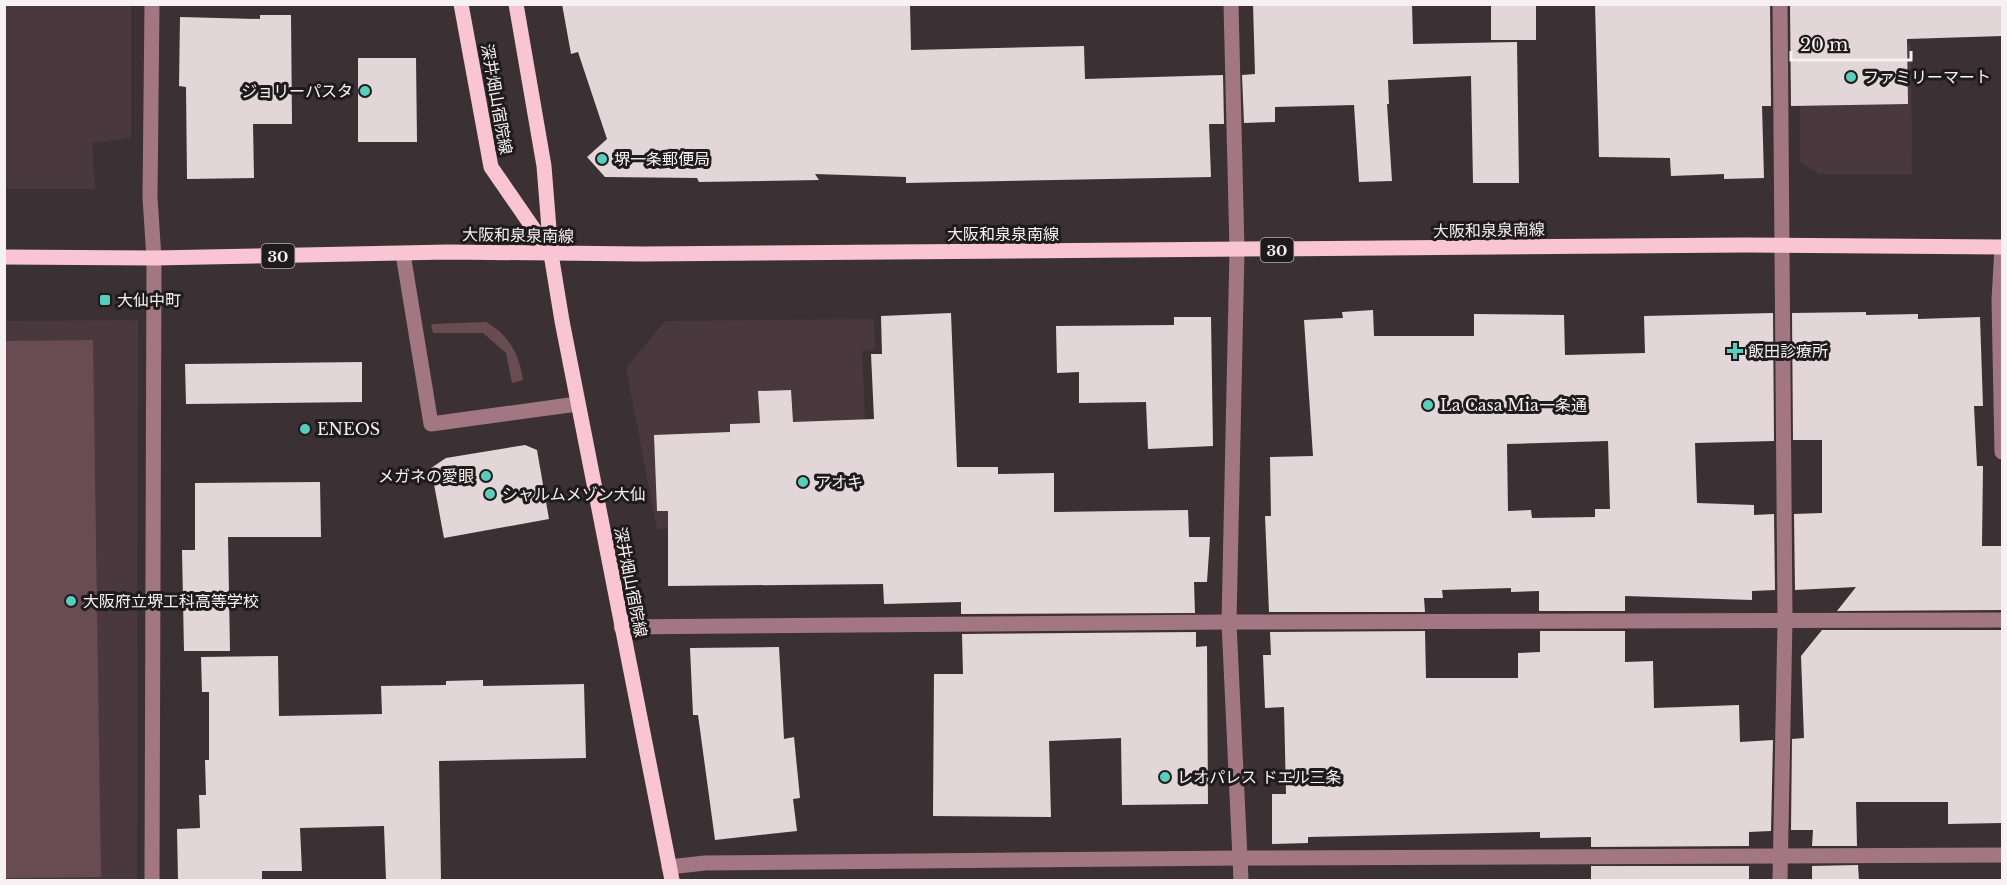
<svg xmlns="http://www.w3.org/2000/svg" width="2007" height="885" font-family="'Libre Baskerville','Noto Sans JP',serif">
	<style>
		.built { fill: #49383d }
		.green { fill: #694b54 }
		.building { fill: #e3d6d9; fill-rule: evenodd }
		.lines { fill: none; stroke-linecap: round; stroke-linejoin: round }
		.minor { stroke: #a27783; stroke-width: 15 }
		.major { stroke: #f9c4d3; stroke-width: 15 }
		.poi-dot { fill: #5acebd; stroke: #1f1b1c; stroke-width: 2 }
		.labels { text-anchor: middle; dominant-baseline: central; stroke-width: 6; stroke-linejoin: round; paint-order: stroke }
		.shield { fill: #1f1b1c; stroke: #b7b1b2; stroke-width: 1.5 }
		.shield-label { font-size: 15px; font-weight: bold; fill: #f8f1f3 }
		.poi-label { font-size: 16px; fill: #f8f1f3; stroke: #1f1b1c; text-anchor: start }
		.street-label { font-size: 16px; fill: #f8f1f3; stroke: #1f1b1c }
	</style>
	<rect width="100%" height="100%" fill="#3b3134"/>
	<!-- built -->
	<g class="built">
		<path d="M4 5H131V138L92 143 95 189H5Z"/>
		<path d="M1800 43H1911L1912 174H1819L1800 162Z"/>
		<path d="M874 319 875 349 862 351 870 524 657 529 626 368 665 321Z"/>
		<path d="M138 320 137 880H5L4 321Z"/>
	</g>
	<!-- green -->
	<g class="green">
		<path d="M486 322C509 335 519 354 523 380L512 383 506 353 483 333H433L431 324Z"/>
		<path d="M93 340 101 877 5 878V341Z"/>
	</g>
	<!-- building -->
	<g class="building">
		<path d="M562 4H910L911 50 1084 46 1085 79 1223 75 1224 124H1209L1211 177 906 183V177L815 174 819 180 699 182 697 178 605 177 587 157 607 139 578 52 571 54Z"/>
		<path d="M1253 4H1412L1413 44 1517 42 1519 183H1473L1471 76 1388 80 1389 104H1387L1392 181 1359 182 1354 105 1275 107V122L1244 123 1242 75 1255 74Z"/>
		<rect x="1491" y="4" width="45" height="36"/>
		<path d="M1595 4H1770L1771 106H1762L1764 178 1724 179V174L1671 176 1670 158 1599 157Z"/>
		<path d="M1790 4H2002V36L1907 39 1908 104 1791 106Z"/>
		<path d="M260 15H291L292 124H253L254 178 187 179 186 87 179 86 180 17 260 19Z"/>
		<path d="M358 58H416L417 142H358Z"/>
		<path d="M1373 310 1374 336H1474V314L1564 315 1565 355 1645 353 1644 316 1773 313 1774 441 1695 443 1697 503 1754 505V515L1774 514 1775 590 1752 591V600L1625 596V611H1539V591L1511 592V588L1442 590 1443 598H1424L1425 612H1269L1265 516H1271L1270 457 1313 456 1304 320 1343 318 1342 312ZM1608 441 1610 509H1595V517L1532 518 1531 510 1508 511 1507 444Z"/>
		<path d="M1866 312V315L1918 314V319L1980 317 1983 406H1974L1977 466H1983L1982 546H2002V610L1837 611 1856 587 1795 590 1794 514 1822 513V440H1793L1792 313Z"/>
		<path d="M951 313 957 467H998V474L1054 473V512L1188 510 1189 537H1210L1207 582H1194L1195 613 961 614V602L884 604 883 584 668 586V511H657L654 435 730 432V424L760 423 758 391 791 390 793 422 874 419 871 354H882L881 316Z"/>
		<path d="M1174 317H1211L1213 446 1148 449 1146 402 1079 403V372L1057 373 1056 326 1174 325Z"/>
		<path d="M362 362V402L186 404 185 364Z"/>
		<path d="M525 445 537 450 549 519 444 538 431 468 446 458Z"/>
		<path d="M320 482 321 537H228L230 651H184L182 550H195V483Z"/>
		<path d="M1822 630H2002V823L1948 824V802H1856L1857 846H1812L1813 830H1791L1792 739 1804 738 1801 656Z"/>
		<path d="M1425 631 1426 678H1518V653L1540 652V631H1625V662L1653 661 1654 708 1739 705 1740 742 1773 740 1771 831 1749 832V846L1591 847V837L1540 838V832L1308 837V843L1272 844V794H1286L1284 707 1265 708 1263 655H1271L1270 632Z"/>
		<path d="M1196 632V647L1207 646 1208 804 1122 805 1121 738 1049 741 1051 817 933 816 934 674H963L962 634Z"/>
		<path d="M779 647 784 739 794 737 800 798 793 799 797 831 715 840 698 715H693L690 648Z"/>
		<path d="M278 656 279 716 382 714 381 686 446 685V681L483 680V686L584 684 586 758 439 761 441 880H386L384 826 300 828 302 871H262V880H178L177 829 200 828 199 795H206L205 760H209V692H202L201 657Z"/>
		<path d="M1858 865 1859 880H1812V866Z"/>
		<rect x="1591" y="866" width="158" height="14"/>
	</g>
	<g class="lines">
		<!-- minor -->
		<g class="minor">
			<path d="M152 4 150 198 154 258 152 880"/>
			<path d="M1231 4 1237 250 1229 622 1241 880"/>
			<path d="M1780 4 1785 620 1780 880"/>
			<path d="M2002 247 1999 300 2002 452"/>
			<path d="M403 254 431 424 577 404"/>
			<path d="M621 627 1229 622 2002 620"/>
			<path d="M669 867 705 863 1241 858 2002 855"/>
		</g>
		<!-- major -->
		<g class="major">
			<path d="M461 4 491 167 551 254"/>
			<path d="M516 4 544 166 551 254 562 321 672 880"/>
			<path d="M4 257 154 258 448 252 643 254 1745 245 2002 247"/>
		</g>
	</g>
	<!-- markers -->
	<g class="poi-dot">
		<circle cx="1851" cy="77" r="6"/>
		<circle cx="365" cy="91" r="6"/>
		<circle cx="602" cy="159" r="6"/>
		<rect x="99" y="294" width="12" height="12" rx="3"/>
		<path d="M1732 342h6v6h6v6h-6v6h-6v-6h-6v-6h6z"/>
		<circle cx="1428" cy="405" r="6"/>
		<circle cx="305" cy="429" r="6"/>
		<circle cx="486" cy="476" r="6"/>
		<circle cx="803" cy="482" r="6"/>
		<circle cx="490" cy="494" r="6"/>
		<circle cx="71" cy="601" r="6"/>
		<circle cx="1165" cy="777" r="6"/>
	</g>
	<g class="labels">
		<!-- shield labels -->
		<g class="shield">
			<rect x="1260.5" y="238" width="33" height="24" rx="4.5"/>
			<rect x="261.5" y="244" width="33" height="24" rx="4.5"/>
		</g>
		<g class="shield-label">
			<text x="1277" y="250">30</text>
			<text x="278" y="256">30</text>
		</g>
		<!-- poi labels -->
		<g class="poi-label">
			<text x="1863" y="77">ファミリーマート</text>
			<text x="353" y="91" text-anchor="end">ジョリーパスタ</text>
			<text x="614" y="159">堺一条郵便局</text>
			<text x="117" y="300">大仙中町</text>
			<text x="1748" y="351">飯田診療所</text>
			<text x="1440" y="405">La Casa Mia一条通</text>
			<text x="317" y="429">ENEOS</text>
			<text x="474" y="476" text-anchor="end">メガネの愛眼</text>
			<text x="815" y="482">アオキ</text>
			<text x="502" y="494">シャルムメゾン大仙</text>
			<text x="83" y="601">大阪府立堺工科高等学校</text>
			<text x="1177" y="777">レオパレス ドエル三条</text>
		</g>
		<!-- street labels -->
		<g class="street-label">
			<text transform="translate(497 99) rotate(80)">深井畑山宿院線</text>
			<text transform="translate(1489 230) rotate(-1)">大阪和泉泉南線</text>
			<text x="1003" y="234">大阪和泉泉南線</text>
			<text transform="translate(518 235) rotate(1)">大阪和泉泉南線</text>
			<text transform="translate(631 582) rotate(79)">深井畑山宿院線</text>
		</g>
	</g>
	<!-- border -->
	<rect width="2007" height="885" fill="none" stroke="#f8f1f3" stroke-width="12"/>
	<!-- scale -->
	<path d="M1791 51v9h120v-9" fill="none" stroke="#f8f1f3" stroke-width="3"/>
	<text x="1800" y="51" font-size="18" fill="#f8f1f3" stroke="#1f1b1c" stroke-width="4.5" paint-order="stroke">20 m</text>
</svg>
